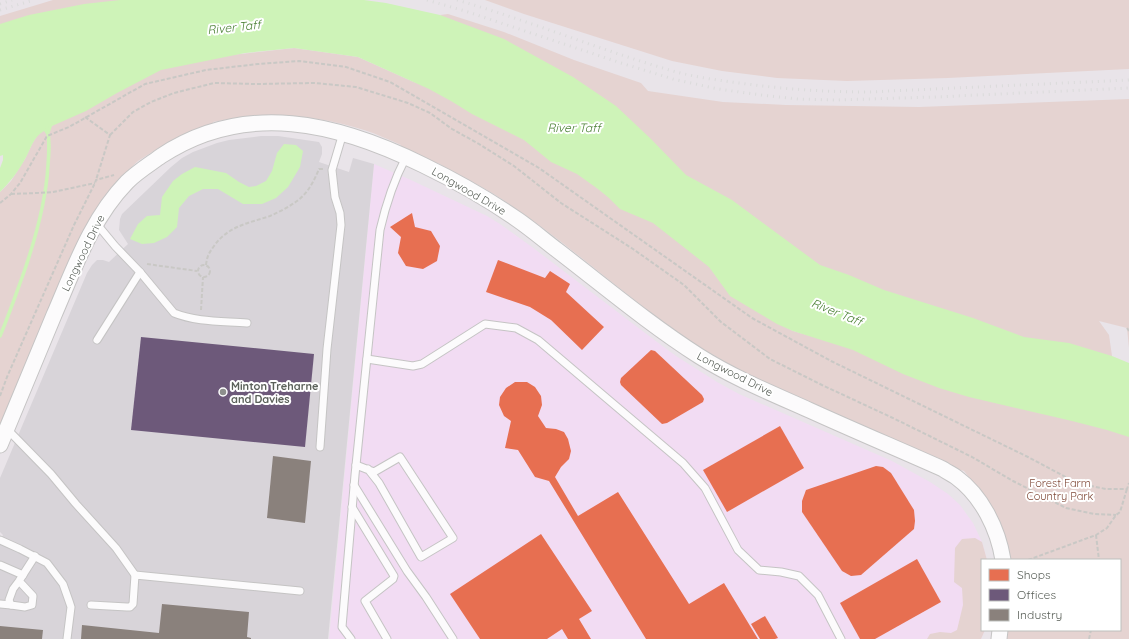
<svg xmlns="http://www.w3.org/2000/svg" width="1129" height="639" font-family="Quicksand,sans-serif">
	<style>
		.commercial { fill: #f2dcf3 }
		.industrial { fill: #d8d4d9 }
		.green { fill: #e5d3d1 }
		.water { fill: #cef3b8 }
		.shops { fill: #e76f51 }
		.offices { fill: #6d597a }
		.industry { fill: #8a817c }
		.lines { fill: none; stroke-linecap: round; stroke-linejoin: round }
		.stream { stroke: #cef3b8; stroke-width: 3.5 }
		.service-casing { stroke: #c5c4c4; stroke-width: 9 }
		.minor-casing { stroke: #c5c4c4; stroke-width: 17 }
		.path { stroke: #c9c8c5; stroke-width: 2; stroke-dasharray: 4 2; stroke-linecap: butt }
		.service { stroke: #fcfbfc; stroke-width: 7 }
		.minor { stroke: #fcfbfc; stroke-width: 15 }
		.rail { stroke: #dbdbdb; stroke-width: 3; stroke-dasharray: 1 5; stroke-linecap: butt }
		.poi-dot { fill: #8d8f8c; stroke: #fff; stroke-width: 1.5 }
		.labels { text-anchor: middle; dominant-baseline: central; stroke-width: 4; stroke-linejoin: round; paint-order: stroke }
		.street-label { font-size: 11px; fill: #5b615a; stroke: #fff }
		.poi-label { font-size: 11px; font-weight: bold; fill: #5b615a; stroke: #fff; text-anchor: start }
		.park-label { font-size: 11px; fill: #814a39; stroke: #fff }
		.water-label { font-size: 12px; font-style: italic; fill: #4b8035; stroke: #fff }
	</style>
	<rect width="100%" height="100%" fill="#e9e4e9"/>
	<!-- commercial -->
	<path class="commercial" d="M374 164 413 181 487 216 500 224 532 247 653 339 676 356 717 382 739 394 892 461 930 482 948 494 960 505 973 523 982 542 987 560H982V630H985L981 639H329Z"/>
	<!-- industrial -->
	<path class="industrial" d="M261 136H278L319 142 322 147V154L319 162 349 172 353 158 374 164 328 639H0V541L3 535 0 532V478L87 273 92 265 97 260H103L109 262 128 244 119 230 120 219 122 214 171 167 182 158 193 152 217 143 229 140Z"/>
	<!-- green -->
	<g class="green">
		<path d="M53 0H161L0 29V16Z"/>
		<path d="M485 0H1129V69L948 78 847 81 777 78 722 71 672 61 524 14Z"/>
		<path d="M448 14 504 32 574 60 641 83 648 91 723 102 786 105 919 107 1129 99V348L1127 328 1099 321 1109 335 1112 356 1111 360 1101 363 829 277 440 15Z"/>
		<path d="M294 48 358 57 416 83 426 84 488 118 560 161 643 213 696 250 768 318 793 331 1129 426V639H1004L1006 630H1120V560H1009L977 487 964 471 961 470 953 472 944 467 938 458 879 433 870 432 810 407 809 401 722 364 723 361 712 354 707 356 694 347 692 342C629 300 573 247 509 204 489 190 465 178 443 166L438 163 437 164 400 148 401 145C389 140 377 134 364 130 315 114 263 111 213 122V124L186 137H179L165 144 138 161 117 181 102 199V206L0 432V192L11 181 25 159 32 144 38 134 52 126 96 84 199 56 241 54Z"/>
		<path d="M975 538 982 542 987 560H982V630H985L981 639H927L930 634 940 632 951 633 957 630 963 605 962 588 954 582 955 548 962 539Z"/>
	</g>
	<!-- water -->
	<g class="water">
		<path d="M120 0H364L386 3 440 15 504 39 573 77 616 106 651 139 686 175 732 200 820 265 849 275 884 290 973 318 1024 337 1069 343 1112 356 1129 363V437L1107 430 1072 421 969 397 939 388 903 374 853 350 793 331 777 324 730 296 709 267 653 223 620 209 609 198 598 189 577 174 551 162 524 140 472 114 451 101 429 89 358 57 294 48 245 53 161 70 117 93 86 111 52 126 50 132 46 134 44 131C33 137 31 149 25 159 18 172 10 182 0 192V168L3 160V155L0 156V24L29 15 84 4Z"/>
		<path d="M284 144 296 145 303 151 300 167 288 187 276 198 262 204H243L218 189H203L189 196 179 208 177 227 167 237 154 243 142 244 130 239 138 224 147 216 160 215 162 197 173 181 182 174 195 167 226 173 239 182 249 187 256 186 266 181 272 171 277 153Z"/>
	</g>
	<!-- shops -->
	<g class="shops">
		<path d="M412 213 415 227 431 231 440 246 437 261 423 269 406 266 398 253 401 237 390 227Z"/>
		<path d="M498 260 545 278 550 271 570 284 566 292 604 327 582 350 551 320 530 307 486 292Z"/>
		<path d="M651 350 655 351 702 395 704 399 703 402 667 423 662 424 621 385 620 382 621 378Z"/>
		<path d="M515 382H527L535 387 541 396 542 405 538 416 546 428 556 429 564 432 568 439 571 451 569 459 561 467 555 477 578 516 618 492 689 604 724 583 758 639H646L549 481 535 477 518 450 505 448 511 421 504 416 499 405 500 397 506 388Z"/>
		<path d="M780 426 804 468 727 512 703 470Z"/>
		<path d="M876 466 883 467 891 473 914 510 915 521 914 529 861 575 851 576 842 571 802 512V501L806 490Z"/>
		<path d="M541 534 592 611 579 619 591 639H568L562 629 547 639H480L450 594Z"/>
		<path d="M917 559 941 602 875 639H860L840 603Z"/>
		<path d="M765 616 778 638 775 639H760L751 624Z"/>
	</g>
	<!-- offices -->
	<path class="offices" d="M141 337 314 354 305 447 131 430Z"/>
	<!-- industry -->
	<g class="industry">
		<path d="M273 456 311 461 305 523 267 518Z"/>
		<path d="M162 604 249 612 247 637 251 638V639H81L82 625 159 633Z"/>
		<path d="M0 626 43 630 42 639H0Z"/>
	</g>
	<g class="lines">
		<!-- stream -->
		<path class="stream" d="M0 336C9 315 16 294 24 272 36 237 46 202 48 165 49 152 50 140 47 128"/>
		<!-- service casing -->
		<g class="service-casing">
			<g id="service">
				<path d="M96 223 115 246 140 272 174 313C196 322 223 321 247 323"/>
				<path d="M97 340 140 272"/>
				<path d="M367 359 413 366 422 364 485 324 516 328 538 340 683 463 705 488 738 550 759 570 781 572 799 576 818 595 841 639"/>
				<path d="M7 429 51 474 76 504 116 548 135 575"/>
				<path d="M320 447 327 349 341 225 340 213 335 197 332 170 343 133"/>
				<path d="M356 465 374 472 400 457 453 538 421 557 379 483 368 469"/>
				<path d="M354 485 407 571 426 597 453 639"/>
				<path d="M352 507 394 576 393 579 365 601 387 639"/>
				<path d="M0 540 20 549 47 563 63 584 69 601 71 607 67 639"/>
				<path d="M0 565 23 575"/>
				<path d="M19 581 33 596 32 605 25 607 11 605 9 600 13 589 19 581 35 556"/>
				<path d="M0 604 11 605"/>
				<path d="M91 605 127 607H130L133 604 135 575 300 591"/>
				<path d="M351 639 342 627 355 475 380 230C386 204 394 180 406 157"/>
			</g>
		</g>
		<!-- minor casing -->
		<g class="minor-casing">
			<g id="minor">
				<path d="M0 445C18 402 36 359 54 315 74 269 91 219 127 182 137 172 150 164 161 156 246 100 338 123 423 165 456 181 488 199 518 220 531 229 544 240 557 250 604 286 649 324 699 356 734 378 771 393 809 410 853 430 898 449 943 469 947 472 952 474 956 477 982 496 998 529 1003 560"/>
				<path d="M999 639 1000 630"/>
			</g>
		</g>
		<!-- path -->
		<g class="path">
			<path d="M85 117 110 135 96 180"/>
			<path d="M110 135 133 112 151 102 174 93 214 83 256 84 315 83 356 87 408 103 430 113 452 129 479 144 514 166 561 203 633 249 684 285 721 322 770 359 822 385 895 419 972 457 1013 481 1066 508 1094 514 1116 515"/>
			<path d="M11 194 37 193 53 192 95 183"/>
			<path d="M0 203 11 194 20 183 47 136 69 127 145 84 206 70 258 64 299 61 346 67 390 82 539 168 752 318 831 361 1028 457 1077 483 1106 489H1127L1129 483"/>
			<path d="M147 264 197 271"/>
			<circle cx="204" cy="271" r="6"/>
			<path d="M206 265C207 256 209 253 214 246 228 226 249 223 270 216 279 212 289 207 297 201 308 193 314 181 319 169H323"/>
			<path d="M201 310 203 277"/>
			<path d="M1127 328 1129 331"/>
			<path d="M0 396 7 377 74 225 95 183 96 180 114 175"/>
			<path d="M1096 535 1099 560"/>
			<path d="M1028 560 1096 535 1107 528 1116 515 1120 512 1127 489"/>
			<path d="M1089 639 1091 630"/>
		</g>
		<!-- service -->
		<use href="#service" class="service"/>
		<!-- minor -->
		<use href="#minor" class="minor"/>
		<!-- rail -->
		<g class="rail">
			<path d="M427 0 465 11 621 63 673 79 718 89 761 95 798 99 835 100 935 97 1129 88"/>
			<path d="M457 0C530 21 600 50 673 71 694 77 717 80 739 83 782 89 825 92 869 92L1129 80"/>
			<path d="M0 4 12 0"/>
			<path d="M0 10 34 0"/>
		</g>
	</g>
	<!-- markers -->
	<circle class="poi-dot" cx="223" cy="392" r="4"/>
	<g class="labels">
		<!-- street labels -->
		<g class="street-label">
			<text transform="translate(469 191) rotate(30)">Longwood Drive</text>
			<text transform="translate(83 253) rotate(-64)">Longwood Drive</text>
			<text transform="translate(735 374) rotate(27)">Longwood Drive</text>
		</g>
		<!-- poi labels -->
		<g class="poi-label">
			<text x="231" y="386">Minton Treharne<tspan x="231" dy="13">and Davies</tspan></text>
		</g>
		<!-- park labels -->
		<g class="park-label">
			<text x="1060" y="483">Forest Farm<tspan x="1060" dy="13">Country Park</tspan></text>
		</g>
		<!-- water labels -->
		<g class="water-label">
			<text transform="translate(234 27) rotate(-6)">River Taff</text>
			<text x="574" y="127">River Taff</text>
			<text transform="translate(837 312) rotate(22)">River Taff</text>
		</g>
	</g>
	<!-- legend -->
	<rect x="981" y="559" width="140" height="72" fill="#ffffff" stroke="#bdc0bd"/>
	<rect x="989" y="569" width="20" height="12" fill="#e76f51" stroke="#bdc0bd"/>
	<text x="1017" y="579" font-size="12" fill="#5b615a">Shops</text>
	<rect x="989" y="589" width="20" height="12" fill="#6d597a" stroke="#bdc0bd"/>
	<text x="1017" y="599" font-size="12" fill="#5b615a">Offices</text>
	<rect x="989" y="609" width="20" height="12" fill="#8a817c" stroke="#bdc0bd"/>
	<text x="1017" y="619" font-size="12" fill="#5b615a">Industry</text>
</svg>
